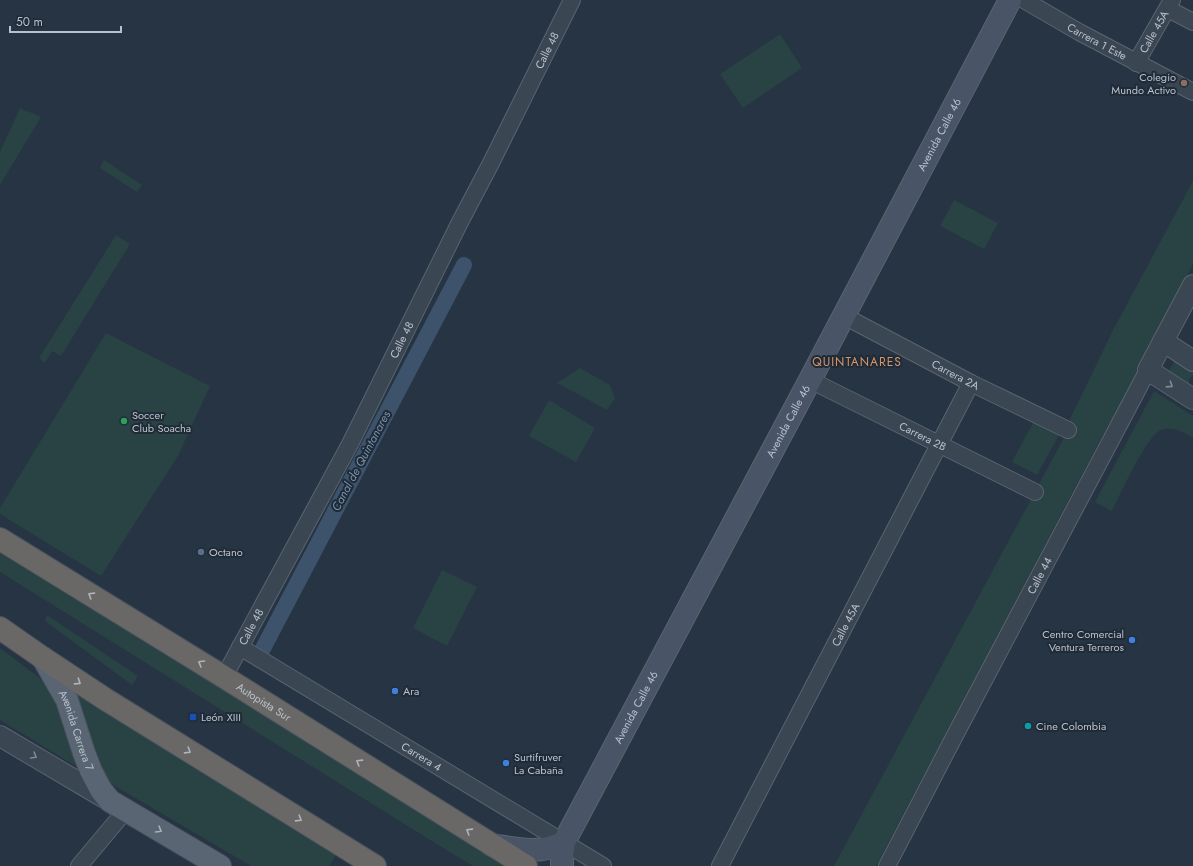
<svg xmlns="http://www.w3.org/2000/svg" width="1193" height="866" font-family="Jost,sans-serif">
	<style>
		.green { fill: #294244 }
		.lines { fill: none; stroke-linecap: round; stroke-linejoin: round }
		.canal { stroke: #3d536c; stroke-width: 16 }
		.minor-casing { stroke: #5a6470; stroke-width: 18 }
		.tertiary-casing { stroke: #5a6470; stroke-width: 22 }
		.secondary-casing { stroke: #5a6470; stroke-width: 24 }
		.primary-casing { stroke: #454f5c; stroke-width: 24 }
		.trunk-casing { stroke: #46515d; stroke-width: 24 }
		.minor { stroke: #3b4653; stroke-width: 16 }
		.tertiary { stroke: #3b4653; stroke-width: 20 }
		.secondary { stroke: #495566; stroke-width: 22 }
		.primary { stroke: #5a6573; stroke-width: 22 }
		.trunk { stroke: #6a6866; stroke-width: 22 }
		.oneway { stroke: #808a96 }
		.oneway2 { stroke: #adb4bd }
		.oneway3 { stroke: #a6afba }
		.education-dot { fill: #8d6e63; stroke: #202b38; stroke-width: 1.5 }
		.leisure-dot { fill: #2e9e5b; stroke: #202b38; stroke-width: 1.5 }
		.service-dot { fill: #5c6f8a; stroke: #202b38; stroke-width: 1.5 }
		.shop-dot { fill: #3f7fe0; stroke: #202b38; stroke-width: 1.5 }
		.transit-dot { fill: #1a4fb4; stroke: #202b38; stroke-width: 1.5 }
		.culture-dot { fill: #0f9aa8; stroke: #202b38; stroke-width: 1.5 }
		.labels { text-anchor: middle; dominant-baseline: central; stroke-width: 4; stroke-linejoin: round; paint-order: stroke }
		.street-label { font-size: 11px; fill: #b9c1cc; stroke: #202b38 }
		.poi-label { font-size: 11px; fill: #b9c1cc; stroke: #202b38; text-anchor: start }
		.neighbourhood-label { font-size: 12px; letter-spacing: 1px; fill: #d79469; stroke: #202b38 }
		.water-label { font-size: 12px; font-style: italic; fill: #7993af; stroke: #202b38 }
	</style>
	<rect width="100%" height="100%" fill="#273443"/>
	<!-- green -->
	<g class="green">
		<path d="M780 34 802 68 743 108 720 74Z"/>
		<path d="M20 108C27 112 34 113 41 117L0 185V152Z"/>
		<path d="M104 160 142 185 137 192 100 168Z"/>
		<path d="M1193 181V264L1115 415 1100 440 876 866H834L1068 430V423L1113 330Z"/>
		<path d="M954 200 998 223 984 249 940 226Z"/>
		<path d="M116 235 130 244 61 356 52 351 45 363 39 358Z"/>
		<path d="M472 259 406 383 302 587 295 605 263 661 251 654 460 260Z"/>
		<path d="M106 333 210 386 178 456 101 576 0 514V508Z"/>
		<path d="M1175 360 1193 371V375L1190 378 1188 387 1167 374Z"/>
		<path d="M580 368 610 385 615 398 607 410 557 383Z"/>
		<path d="M1154 391 1193 416V438C1184 432 1172 426 1161 430 1147 435 1120 495 1112 511L1095 502Z"/>
		<path d="M549 400 595 428 576 462 529 436Z"/>
		<path d="M1035 419 1060 433 1037 475 1012 462Z"/>
		<path d="M0 552 510 866H473L451 853 0 572Z"/>
		<path d="M442 570 477 587 447 646 413 628Z"/>
		<path d="M47 615 138 676 132 685 45 621Z"/>
		<path d="M0 648 41 679 56 692 87 773 0 720Z"/>
		<path d="M73 692 336 855 329 866H251L103 779Z"/>
	</g>
	<g class="lines">
		<!-- canal -->
		<path class="canal" d="M258 658 464 265"/>
		<!-- minor casing -->
		<g class="minor-casing">
			<g id="minor">
				<path id="s1" d="M1024 0 1079 32 1193 92"/>
				<path d="M1168 9 1193 22"/>
				<path id="s2" d="M1136 63 1172 0"/>
				<path id="s3" d="M844 316 971 383 1068 430"/>
				<path id="s4" d="M810 380 1035 492"/>
				<path id="s5" d="M240 647 603 866"/>
				<path id="s6" d="M224 677 350 444 460 222 491 163 572 0"/>
				<path d="M79 866 126 810"/>
				<path id="s7" d="M720 866 971 383"/>
				<path id="s8" d="M887 866 952 741 1148 370"/>
			</g>
		</g>
		<!-- tertiary casing -->
		<g class="tertiary-casing">
			<g id="tertiary">
				<path d="M1193 285 1148 370 1193 399"/>
				<path d="M1163 341 1193 361"/>
				<path d="M0 736 110 801"/>
			</g>
		</g>
		<!-- secondary casing -->
		<g class="secondary-casing">
			<g id="secondary">
				<path d="M492 845C516 849 542 855 564 842"/>
				<path id="s9" d="M562 866V855L564 842 810 380 1010 0"/>
			</g>
		</g>
		<!-- primary casing -->
		<g class="primary-casing">
			<g id="primary">
				<path id="s10" d="M43 658 67 700 84 753 91 771 101 790 110 801 220 866"/>
			</g>
		</g>
		<!-- trunk casing -->
		<g class="trunk-casing">
			<g id="trunk">
				<path id="s11" d="M0 539 224 677 526 866"/>
				<path d="M0 628 43 658 105 699 375 866"/>
			</g>
		</g>
		<!-- minor -->
		<use href="#minor" class="minor"/>
		<!-- tertiary -->
		<use href="#tertiary" class="tertiary"/>
		<!-- secondary -->
		<use href="#secondary" class="secondary"/>
		<!-- primary -->
		<use href="#primary" class="primary"/>
		<!-- trunk -->
		<use href="#trunk" class="trunk"/>
	</g>
	<!-- one-way arrows -->
	<defs><path id="oneway-chevron" d="M-2-3.5L2.5 0L-2 3.5" fill="none" stroke-width="1.6" stroke-linecap="round" stroke-linejoin="round"/></defs>
	<g class="oneway">
		<use href="#oneway-chevron" transform="translate(1170 385) rotate(33)"/>
		<use href="#oneway-chevron" transform="translate(34 756) rotate(31)"/>
	</g>
	<g class="oneway2">
		<use href="#oneway-chevron" transform="translate(91 595) rotate(-148)"/>
		<use href="#oneway-chevron" transform="translate(201 663) rotate(-149)"/>
		<use href="#oneway-chevron" transform="translate(78 682) rotate(33)"/>
		<use href="#oneway-chevron" transform="translate(188 751) rotate(32)"/>
		<use href="#oneway-chevron" transform="translate(359 762) rotate(-148)"/>
		<use href="#oneway-chevron" transform="translate(299 819) rotate(32)"/>
		<use href="#oneway-chevron" transform="translate(469 831) rotate(-148)"/>
	</g>
	<use class="oneway3" href="#oneway-chevron" transform="translate(159 830) rotate(30)"/>
	<!-- markers -->
	<circle class="education-dot" cx="1184" cy="83" r="4"/>
	<circle class="leisure-dot" cx="124" cy="421" r="4"/>
	<circle class="service-dot" cx="201" cy="552" r="4"/>
	<g class="shop-dot">
		<circle cx="1132" cy="640" r="4"/>
		<circle cx="395" cy="691" r="4"/>
		<circle cx="506" cy="763" r="4"/>
	</g>
	<rect class="transit-dot" x="189" y="713" width="8" height="8" rx="2"/>
	<circle class="culture-dot" cx="1028" cy="726" r="4"/>
	<g class="labels">
		<!-- street labels -->
		<g class="street-label">
			<text stroke="none"><textPath href="#s2" startOffset="36">Calle 45A</textPath></text>
			<text stroke="none"><textPath href="#s1" startOffset="84">Carrera 1 Este</textPath></text>
			<text stroke="none"><textPath href="#s6" startOffset="705">Calle 48</textPath></text>
			<text stroke="none"><textPath href="#s9" startOffset="825">Avenida Calle 46</textPath></text>
			<text stroke="none"><textPath href="#s6" startOffset="381">Calle 48</textPath></text>
			<text stroke="none"><textPath href="#s3" startOffset="126">Carrera 2A</textPath></text>
			<text stroke="none"><textPath href="#s9" startOffset="501">Avenida Calle 46</textPath></text>
			<text stroke="none"><textPath href="#s4" startOffset="126">Carrera 2B</textPath></text>
			<text stroke="none"><textPath href="#s8" startOffset="328">Calle 44</textPath></text>
			<text stroke="none"><textPath href="#s7" startOffset="272">Calle 45A</textPath></text>
			<text stroke="none"><textPath href="#s6" startOffset="57">Calle 48</textPath></text>
			<text stroke="none"><textPath href="#s11" startOffset="310">Autopista Sur</textPath></text>
			<text stroke="none"><textPath href="#s9" startOffset="177">Avenida Calle 46</textPath></text>
			<text stroke="none"><textPath href="#s10" startOffset="80">Avenida Carrera 7</textPath></text>
			<text stroke="none"><textPath href="#s5" startOffset="212">Carrera 4</textPath></text>
		</g>
		<!-- poi labels -->
		<g class="poi-label">
			<text x="1176" y="77" text-anchor="end">Colegio<tspan x="1176" dy="13">Mundo Activo</tspan></text>
			<text x="132" y="415">Soccer<tspan x="132" dy="13">Club Soacha</tspan></text>
			<text x="209" y="552">Octano</text>
			<text x="1124" y="634" text-anchor="end">Centro Comercial<tspan x="1124" dy="13">Ventura Terreros</tspan></text>
			<text x="403" y="691">Ara</text>
			<text x="201" y="717">León XIII</text>
			<text x="1036" y="726">Cine Colombia</text>
			<text x="514" y="757">Surtifruver<tspan x="514" dy="13">La Cabaña</tspan></text>
		</g>
		<!-- neighbourhood labels -->
		<g class="neighbourhood-label">
			<text x="857" y="362">QUINTANARES</text>
		</g>
		<!-- water labels -->
		<g class="water-label">
			<text transform="translate(361 461) rotate(-62)">Canal de Quintanares</text>
		</g>
	</g>
	<!-- scale -->
	<path d="M10 26v6h111v-6" fill="none" stroke="#b9c1cc" stroke-width="2"/>
	<text x="16" y="26" font-size="12" fill="#b9c1cc" stroke="#202b38" stroke-width="3" paint-order="stroke">50 m</text>
</svg>
